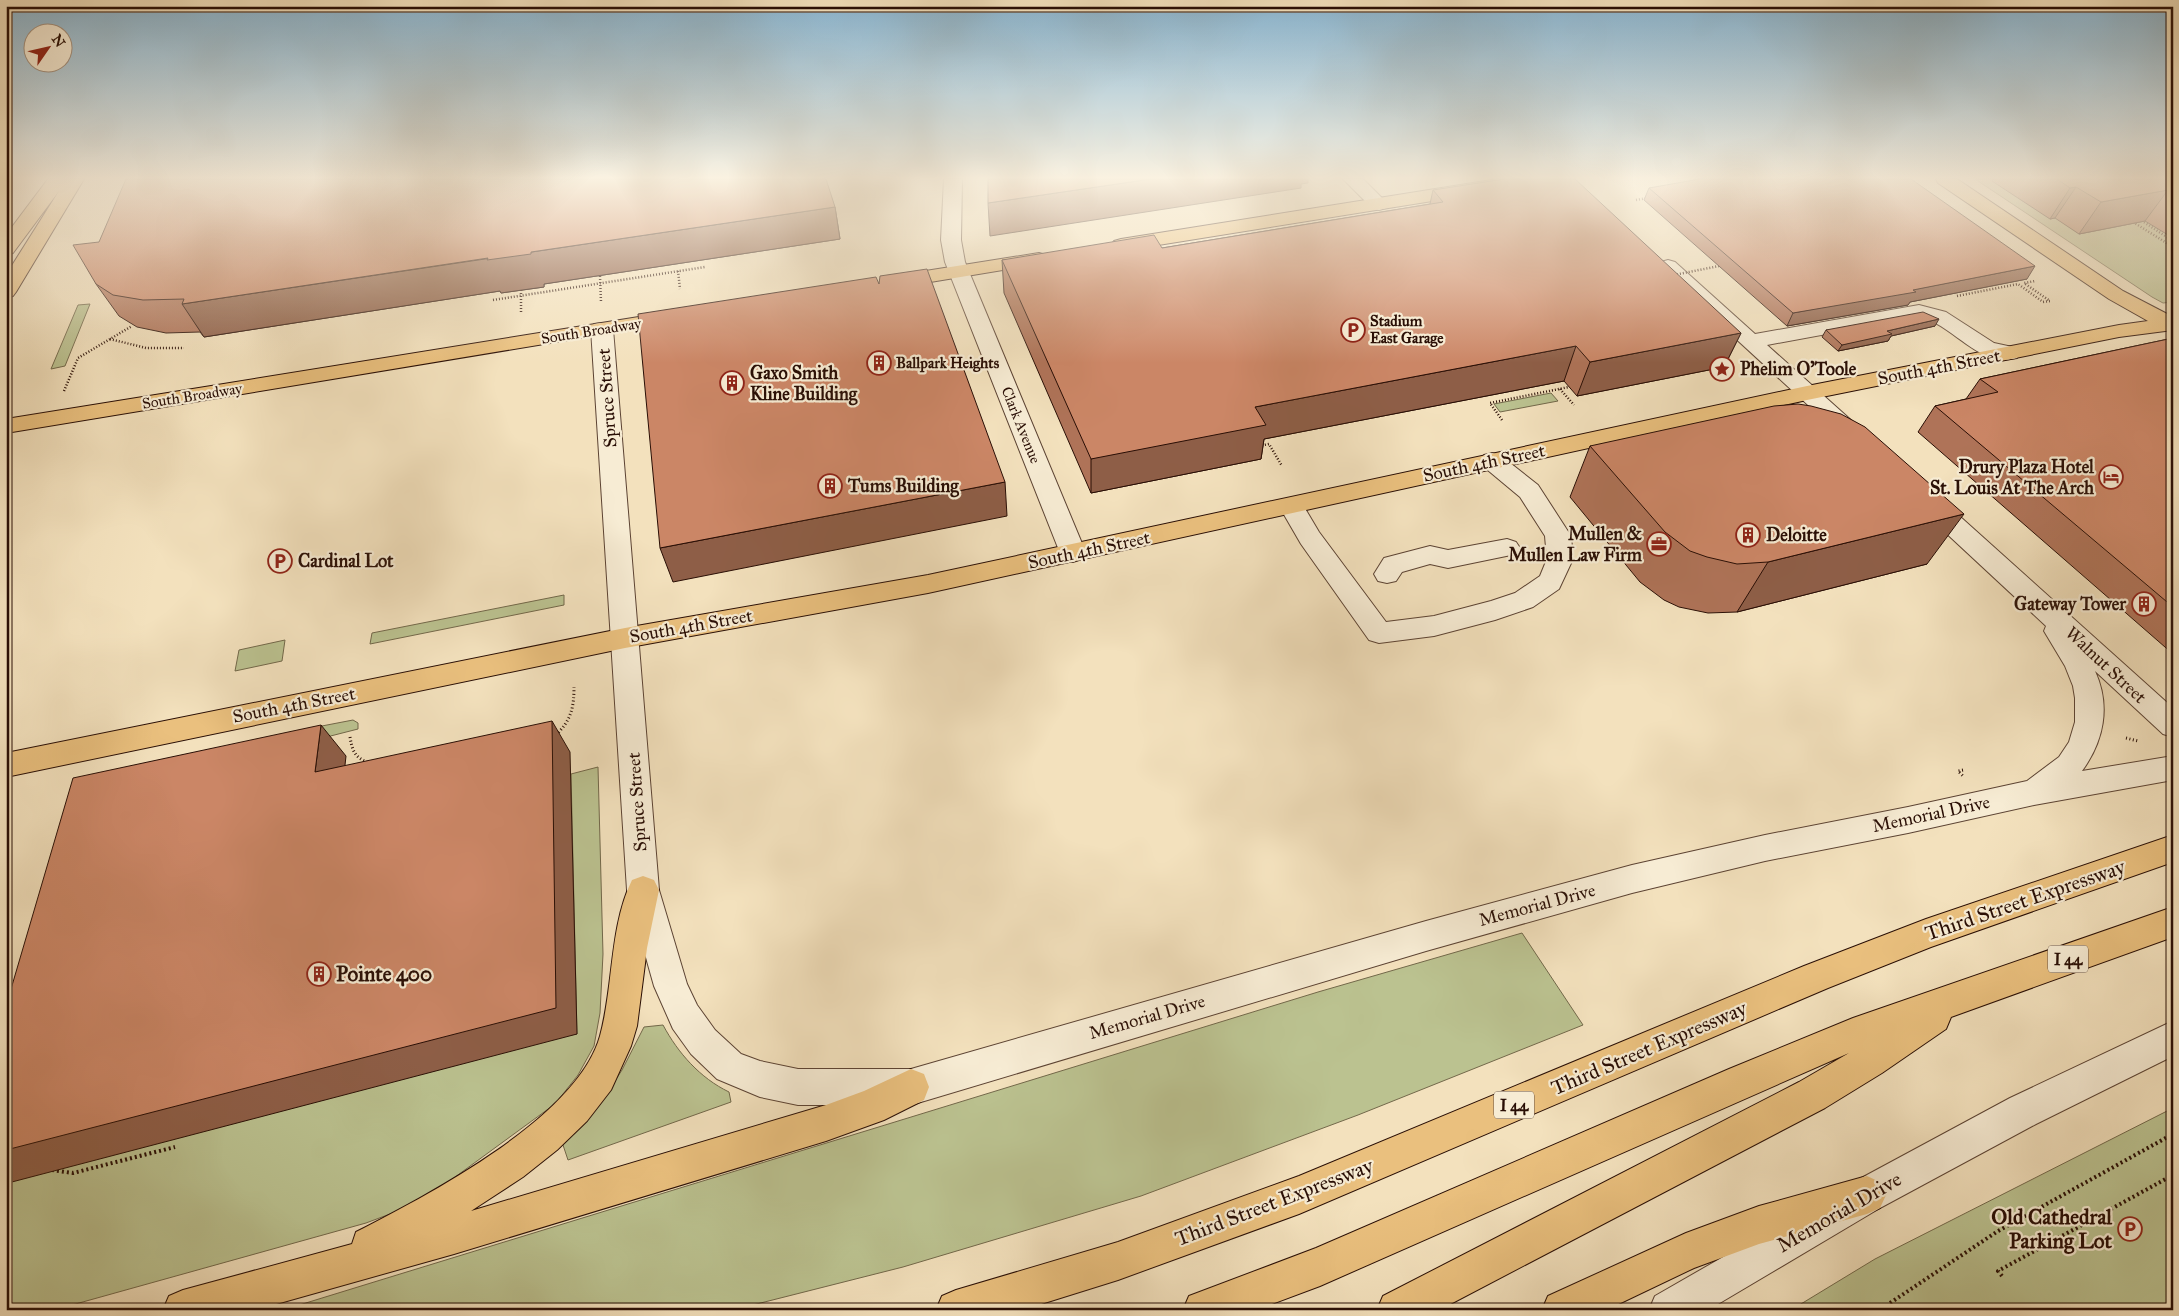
<svg xmlns="http://www.w3.org/2000/svg" width="2179" height="1316" font-family="'IM FELL Great Primer',serif">
	<style>
		.green { fill: #bbc290; stroke: #72684a }
		.lines { fill: none; stroke-linecap: round; stroke-linejoin: round }
		.minor-casing { stroke: #5c4333; stroke-width: 2 }
		.major-casing { stroke: #290e05; stroke-width: 2 }
		.highway-casing { stroke: #290e05; stroke-width: 2 }
		.path-far2 { stroke: #290e05; stroke-width: 2.5; stroke-dasharray: 1 2; stroke-linecap: butt }
		.path-far1 { stroke: #290e05; stroke-width: 3; stroke-dasharray: 1 2.5; stroke-linecap: butt }
		.path { stroke: #290e05; stroke-width: 4; stroke-dasharray: 2 3; stroke-linecap: butt }
		.minor { fill: #f7ecd4; fill-rule: evenodd }
		.major { fill: #eac07e; fill-rule: evenodd }
		.highway { fill: #eac07e; fill-rule: evenodd }
		.path-bridge { stroke: #290e05; stroke-width: 2.5; stroke-dasharray: 1 2; stroke-linecap: butt }
		.wall { fill: #af7358; stroke: #290e05 }
		.shaded-wall { fill: #8e5e47; stroke: #290e05 }
		.building { fill: #cb8666; stroke: #290e05 }
		.labels { text-anchor: middle; dominant-baseline: central; stroke-width: 4.5; stroke-linejoin: round; paint-order: stroke }
		.far-poi-label { font-size: 15px; font-weight: bold; fill: #290e05; stroke: #f7ecd4; text-anchor: start }
		.far-street-label { font-size: 15px; fill: #290e05; stroke: #f7ecd4 }
		.shield { fill: #f7ecd4; stroke: #675143; stroke-width: 1 }
		.shield-label { font-size: 16px; font-weight: bold; fill: #290e05 }
		.street-label { font-size: 18px; fill: #290e05; stroke: #f7ecd4 }
		.poi-label { font-size: 18px; font-weight: bold; fill: #290e05; stroke: #f7ecd4; text-anchor: start }
		.near-street-label { font-size: 21px; fill: #290e05; stroke: #f7ecd4 }
		.near-poi-label { font-size: 21px; font-weight: bold; fill: #290e05; stroke: #f7ecd4; text-anchor: start }
	</style>
	<rect width="100%" height="100%" fill="#f3e1bd"/>
	<filter id="stains"><feTurbulence type="fractalNoise" baseFrequency=".004" numOctaves="4"/><feColorMatrix values="0 0 0 0 .2 0 0 0 0 .09 0 0 0 0 .02 0 0 0 .5 -.17"/></filter>
	<radialGradient id="worn" r=".72"><stop offset=".6" stop-color="#630" stop-opacity="0"/><stop offset="1" stop-color="#630" stop-opacity=".3"/></radialGradient>
	<!-- green -->
	<g class="green">
		<path d="M1975 179H2173V302L2163 303 2152 297Z"/>
		<path d="M90 304 65 366 51 369 78 305Z"/>
		<path d="M1551 393 1558 401 1500 412 1494 404Z"/>
		<path d="M564 595V605L370 644 372 633Z"/>
		<path d="M285 640 282 661 235 671 239 650Z"/>
		<path d="M353 720 358 723V729L307 742 301 730Z"/>
		<path d="M598 767 603 954 600 1013 594 1046 578 1075 555 1104 451 1180 414 1205 366 1223 54 1310H6V1129L577 1034 571 774Z"/>
		<path d="M1522 933 1583 1025 1358 1115 1141 1196 903 1267 733 1310H283L1318 992Z"/>
		<path d="M663 1025C678 1053 700 1078 729 1092L731 1102 568 1160 562 1142 607 1093 622 1070 644 1027Z"/>
		<path d="M2173 1108V1310H1791L1875 1259Z"/>
	</g>
	<g class="lines">
		<!-- minor casing -->
		<g class="minor-casing">
			<g id="minor">
				<path d="M944 179H962L961 240 965 262 1086 553 1082 559 1073 562 1064 559 1060 553 945 262 941 240Z"/>
				<path d="M1343 179H1363L1388 204 1386 208 1379 210 1372 208Z"/>
				<path d="M1668 260 1675 262 1755 334 1919 305 1946 312 1994 343 2017 348 2020 353 2017 358C1977 368 1954 324 1919 317L1767 345 1862 430 1866 435 1862 440 1854 443 1846 440 1661 270 1658 266 1661 262Z"/>
				<path d="M602 323 610 324 613 329 659 890 687 984 697 1005 715 1030 741 1054 760 1061 798 1069H911L1426 921 1632 865 1765 835 1908 807 2027 781 2059 757 2069 742 2075 722V698L2073 686 2065 666 2044 631 2046 626 1918 507 1915 501 1918 495 1927 493 1936 495 2173 708V737L2163 734 2095 671C2111 706 2104 741 2082 771L2173 756V780L2034 805 1908 833 1765 861 1632 893 1426 951 911 1105H798L760 1097 717 1079 691 1054 673 1029 654 986 627 890 591 329 594 324Z"/>
				<path d="M1492 453 1500 455 1538 485 1571 536 1573 559 1559 589 1533 607 1495 620 1434 636 1379 643 1369 640 1301 544 1279 506 1282 500 1291 498 1300 500 1319 532 1386 622 1434 616 1491 601 1515 593 1540 576 1547 559 1545 536 1520 497 1484 467 1480 461 1484 455Z"/>
				<path d="M1507 539 1516 542 1520 548 1516 554 1448 568 1430 564 1402 572 1396 581 1387 583 1378 581 1374 574 1384 558 1430 546 1448 550Z"/>
				<path d="M2173 1021V1056L2036 1124 1880 1208 1708 1310H1649L1655 1296 1854 1182 2010 1098Z"/>
			</g>
		</g>
		<!-- major casing -->
		<g class="major-casing">
			<g id="major">
				<path d="M1498 179H1541L1539 183 1532 185 1121 251 1114 249 1111 245 1114 241 1121 239Z"/>
				<path d="M1936 179H1957L2123 291 2173 317V330L2119 337 1807 400 928 593 625 648 6 777V753L625 628 928 575 1807 386 2119 325 2148 321 2109 299 1938 183Z"/>
				<path d="M1039 253 1046 255 1049 259 1046 263 894 288 887 286 884 282 887 278 894 276Z"/>
				<path d="M676 311 683 313 687 317 683 321 6 433V419Z"/>
			</g>
		</g>
		<!-- highway casing -->
		<g class="highway-casing">
			<g id="highway">
				<path d="M48 179H84L16 292 13 296 6 298V275L59 191 13 253 6 255V235Z"/>
				<path d="M2173 835V862L1931 947 1828 988 1299 1214 1118 1280 1022 1310H936L942 1296 956 1290 1118 1242 1299 1176 1804 966 1926 919Z"/>
				<path d="M643 876 654 880 659 890 647 948 637 1026 631 1046 611 1090 587 1121 557 1150 523 1177 471 1211 826 1105 864 1091 911 1069 924 1074 929 1087 924 1100 884 1120 826 1141 454 1254 255 1310H163L169 1296 183 1290 352 1244 356 1232C428 1195 577 1118 600 1036 614 985 609 928 632 880Z"/>
				<path d="M2173 907V937L1951 1017 1946 1029 1882 1073 1825 1108 1439 1310H1377L1383 1296 1799 1082 1849 1053 1320 1286 1256 1310H1183L1189 1296 1316 1248 1729 1069 1853 1018Z"/>
				<path d="M1867 1176 1880 1182 1886 1195 1880 1208 1867 1214 1759 1244 1694 1268 1606 1310H1542L1548 1296 1686 1233 1759 1206Z"/>
			</g>
		</g>
		<!-- path-far2 -->
		<g class="path-far2">
			<path d="M1636 200 1648 198"/>
			<path d="M2139 219 2173 241"/>
			<path d="M2133 222 2173 247"/>
			<path d="M2173 253 2168 254 2173 257"/>
			<path d="M678 271 680 289"/>
			<path d="M600 276 601 302"/>
			<path d="M521 290V314"/>
			<path d="M1957 296 2018 284 2043 302 2050 301 2024 283 2035 281"/>
			<path d="M493 300 705 267"/>
			<path d="M110 339 146 348H184"/>
			<path d="M1560 389 1574 405"/>
			<path d="M64 391 78 358 132 326"/>
			<path d="M1502 420 1490 403 1569 387"/>
			<path d="M1259 446 1269 444 1282 466"/>
		</g>
		<!-- path-far1 -->
		<g class="path-far1">
			<path d="M556 735C571 720 574 708 574 687"/>
			<path d="M350 737C352 749 354 757 367 762"/>
			<path d="M2126 738 2138 741"/>
			<path d="M1963 770 1958 771 1963 776"/>
		</g>
		<!-- path -->
		<g class="path">
			<path d="M52 1170 73 1173 175 1147"/>
			<path d="M2002 1276 1998 1271 2173 1175"/>
			<path d="M1890 1303 1998 1231 2173 1134"/>
		</g>
		<!-- minor -->
		<use href="#minor" class="minor"/>
		<!-- major -->
		<use href="#major" class="major"/>
		<!-- highway -->
		<use href="#highway" class="highway"/>
		<!-- path-bridge -->
		<path class="path-bridge" d="M1674 275 1719 266"/>
	</g>
	<!-- wall -->
	<g class="wall">
		<path d="M1993 179H2173V238L2145 221 2079 234 2055 218 2050 219 1992 181Z"/>
		<path d="M1649 188 2027 279 1910 302 1908 305 1787 326 1644 200Z"/>
		<path d="M1433 190 1741 333 1724 367 1577 396 1564 381 1264 439 1261 459 1091 493 1004 293 1002 260 1162 248 1430 204Z"/>
		<path d="M835 207 840 239 544 284V287L501 293 500 291 204 337 200 332 166 333 137 327 119 316 96 284 99 242Z"/>
		<path d="M1935 326 1891 336 1888 341 1838 351 1822 337 1826 330Z"/>
		<path d="M2173 338V654L1918 432 1935 406 1966 399 1980 379Z"/>
		<path d="M1590 446 1927 564 1737 612 1708 613 1679 607 1664 600 1640 582 1570 497Z"/>
	</g>
	<!-- shaded-wall -->
	<g class="shaded-wall">
		<path d="M1151 179H1308V183L1301 184V188L990 236 988 203Z"/>
		<path d="M2076 187 2055 218 2050 219 2070 188Z"/>
		<path d="M2168 190 2145 221 2079 234 2101 202Z"/>
		<path d="M835 207 840 239 544 284V287L501 293 500 291 204 337 182 304Z"/>
		<path d="M2035 266 2027 279 1910 302 1908 305 1787 326 1793 313Z"/>
		<path d="M1939 319 1935 326 1891 336 1888 341 1838 351 1842 345 1887 331Z"/>
		<path d="M1741 333 1724 367 1577 396 1590 362Z"/>
		<path d="M1576 346 1564 381 1264 439 1261 459 1091 493V459L1255 407Z"/>
		<path d="M1005 482 1007 516 673 582 660 548Z"/>
		<path d="M1964 514 1927 564 1737 612 1768 562Z"/>
		<path d="M552 721 570 752 577 1034 8 1183 6 1182V1150Z"/>
		<path d="M321 725 346 756 341 802 315 772Z"/>
	</g>
	<!-- building -->
	<g class="building">
		<path d="M126 179H826L835 207 531 252V254L487 260 488 258 182 304 184 299 143 300 113 295 96 284 73 245 99 242Z"/>
		<path d="M988 179H1151L988 203Z"/>
		<path d="M1504 179H1575L1741 333 1590 362 1576 346 1255 407 1266 425 1091 459 1002 260 1154 235 1162 248 1443 202 1433 190Z"/>
		<path d="M1700 179H1911L2035 266 1913 290 1916 292 1793 313 1649 188Z"/>
		<path d="M2057 179H2173V192L2168 190 2101 202 2076 187 2070 188Z"/>
		<path d="M927 269 1005 482 660 548 638 314 876 277 879 284 880 276Z"/>
		<path d="M1923 312 1939 319 1887 331 1892 334 1842 345 1826 330Z"/>
		<path d="M2173 338V607L1935 406 1998 392 1980 379Z"/>
		<path d="M1798 404 1811 406 1841 414 1865 427 1964 514 1768 562 1737 564 1707 557 1690 551 1665 532 1590 446 1774 406Z"/>
		<path d="M552 721 556 1008 6 1150V1006L73 778 321 725 315 772Z"/>
	</g>
	<!-- sky -->
	<linearGradient id="sky" x2="0" y2="1"><stop stop-color="#89b7d4"/><stop offset="0.49" stop-color="#faf2e1"/><stop offset="1" stop-color="#faf2e1" stop-opacity="0"/></linearGradient>
	<rect width="2179" height="363" fill="url(#sky)"/>
	<!-- icons -->
	<defs>
		<g id="parking-ring" transform="scale(1.25)"><circle r="9.5" fill="#f7ecd4" stroke="#8f2418" stroke-width="1.5"/><path d="M-3.5-5.5H1a3.5 3.5 0 0 1 0 7H-1V5.5H-3.5ZM-1-3.4V-.6H.8a1.4 1.4 0 0 0 0-2.8Z" fill="#8f2418"/></g>
		<g id="building-ring" transform="scale(1.25)"><circle r="9.5" fill="#f7ecd4" stroke="#8f2418" stroke-width="1.5"/><path d="M-4-6H4V6H1V3H-1V6H-4ZM-2.5-4.3h1.7v1.8h-1.7ZM.8-4.3h1.7v1.8H.8ZM-2.5-1h1.7V.8h-1.7ZM.8-1h1.7V.8H.8Z" fill="#8f2418"/></g>
		<g id="sight-ring" transform="scale(1.25)"><circle r="9.5" fill="#f7ecd4" stroke="#8f2418" stroke-width="1.5"/><path d="M0-6L1.8-2.2L6-1.7L2.9 1.2L3.7 5.4L0 3.3L-3.7 5.4L-2.9 1.2L-6-1.7L-1.8-2.2Z" fill="#8f2418"/></g>
		<g id="hotel-ring" transform="scale(1.25)"><circle r="9.5" fill="#f7ecd4" stroke="#8f2418" stroke-width="1.5"/><path d="M-6-4.5h1.5V1H6V5H4.5V3h-9V5H-6ZM-4 0a1.8 1.8 0 1 1 3.6 0ZM.5 0V-2.5h3Q6-2.5 6 0Z" fill="#8f2418"/></g>
		<g id="office-ring" transform="scale(1.25)"><circle r="9.5" fill="#f7ecd4" stroke="#8f2418" stroke-width="1.5"/><path d="M-6-3h4V-5.5h4V-3h4V5H-6ZM-1-4.5V-3h2v-1.5ZM-6 0V1H6V0Z" fill="#8f2418"/></g>
	</defs>
	<g fill-rule="evenodd">
		<use href="#parking-ring" x="1353" y="330"/>
		<use href="#building-ring" x="879" y="363"/>
		<use href="#sight-ring" x="1722" y="369"/>
		<use href="#building-ring" x="732" y="383"/>
		<use href="#hotel-ring" x="2111" y="477"/>
		<use href="#building-ring" x="830" y="486"/>
		<use href="#building-ring" x="1748" y="535"/>
		<use href="#office-ring" x="1659" y="544"/>
		<use href="#parking-ring" x="280" y="561"/>
		<use href="#building-ring" x="2144" y="604"/>
		<use href="#building-ring" x="319" y="974"/>
		<use href="#parking-ring" x="2130" y="1229"/>
	</g>
	<g class="labels">
		<!-- far-poi labels -->
		<g class="far-poi-label">
			<text x="1370" y="321">Stadium<tspan x="1370" dy="17">East Garage</tspan></text>
			<text x="896" y="363">Ballpark Heights</text>
		</g>
		<!-- far-street labels -->
		<g class="far-street-label">
			<text transform="translate(591 331) rotate(-9)">South Broadway</text>
			<text transform="translate(192 396) rotate(-9)">South Broadway</text>
			<text transform="translate(1021 425) rotate(68)">Clark Avenue</text>
		</g>
		<!-- shield labels -->
		<g class="shield">
			<rect x="2048" y="945.5" width="40" height="27" rx="4"/>
			<rect x="1494" y="1091.5" width="40" height="27" rx="4"/>
		</g>
		<g class="shield-label">
			<text x="2068" y="959">I 44</text>
			<text x="1514" y="1105">I 44</text>
		</g>
		<!-- street labels -->
		<g class="street-label">
			<text transform="translate(1939 367) rotate(-11)">South 4th Street</text>
			<text transform="translate(607 398) rotate(-94)">Spruce Street</text>
			<text transform="translate(1484 463) rotate(-12)">South 4th Street</text>
			<text transform="translate(1089 550) rotate(-12)">South 4th Street</text>
			<text transform="translate(691 626) rotate(-10)">South 4th Street</text>
			<text transform="translate(2106 665) rotate(43)">Walnut Street</text>
			<text transform="translate(294 705) rotate(-11)">South 4th Street</text>
			<text transform="translate(637 802) rotate(-94)">Spruce Street</text>
			<text transform="translate(1931 814) rotate(-12)">Memorial Drive</text>
			<text transform="translate(1537 905) rotate(-15)">Memorial Drive</text>
			<text transform="translate(1147 1017) rotate(-16)">Memorial Drive</text>
		</g>
		<!-- poi labels -->
		<g class="poi-label">
			<text x="1740" y="369">Phelim O'Toole</text>
			<text x="750" y="373">Gaxo Smith<tspan x="750" dy="21">Kline Building</tspan></text>
			<text x="2094" y="467" text-anchor="end">Drury Plaza Hotel<tspan x="2094" dy="21">St. Louis At The Arch</tspan></text>
			<text x="848" y="486">Tums Building</text>
			<text x="1642" y="534" text-anchor="end">Mullen &amp;<tspan x="1642" dy="21">Mullen Law Firm</tspan></text>
			<text x="1766" y="535">Deloitte</text>
			<text x="298" y="561">Cardinal Lot</text>
			<text x="2126" y="604" text-anchor="end">Gateway Tower</text>
		</g>
		<!-- near-street labels -->
		<g class="near-street-label">
			<text transform="translate(2025 900) rotate(-19)">Third Street Expressway</text>
			<text transform="translate(1649 1048) rotate(-23)">Third Street Expressway</text>
			<text transform="translate(1274 1202) rotate(-21)">Third Street Expressway</text>
			<text transform="translate(1839 1212) rotate(-30)">Memorial Drive</text>
		</g>
		<!-- near-poi labels -->
		<g class="near-poi-label">
			<text x="336" y="974">Pointe 400</text>
			<text x="2112" y="1217" text-anchor="end">Old Cathedral<tspan x="2112" dy="24">Parking Lot</tspan></text>
		</g>
	</g>
	<!-- margin -->
	<rect width="2179" height="1316" fill="none" stroke="#f3e1bd" stroke-width="25"/>
	<rect x="8" y="8" width="2164" height="1301" fill="none" stroke="#290e05" stroke-width="2.5"/>
	<rect x="12" y="12" width="2154" height="1291" fill="none" stroke="#290e05"/>
	<!-- north arrow -->
	<g transform="translate(48 48) rotate(56)"><circle r="24" fill="#f7ecd4" stroke="#a59381"/>
	<path d="M0-4L9 19L0 12L-9 19Z" fill="#8f2418"/>
	<text y="-8" font-size="14" font-weight="bold" text-anchor="middle" fill="#290e05">N</text>
	</g>
	<rect width="100%" height="100%" filter="url(#stains)"/>
	<rect width="100%" height="100%" fill="url(#worn)"/>
</svg>
